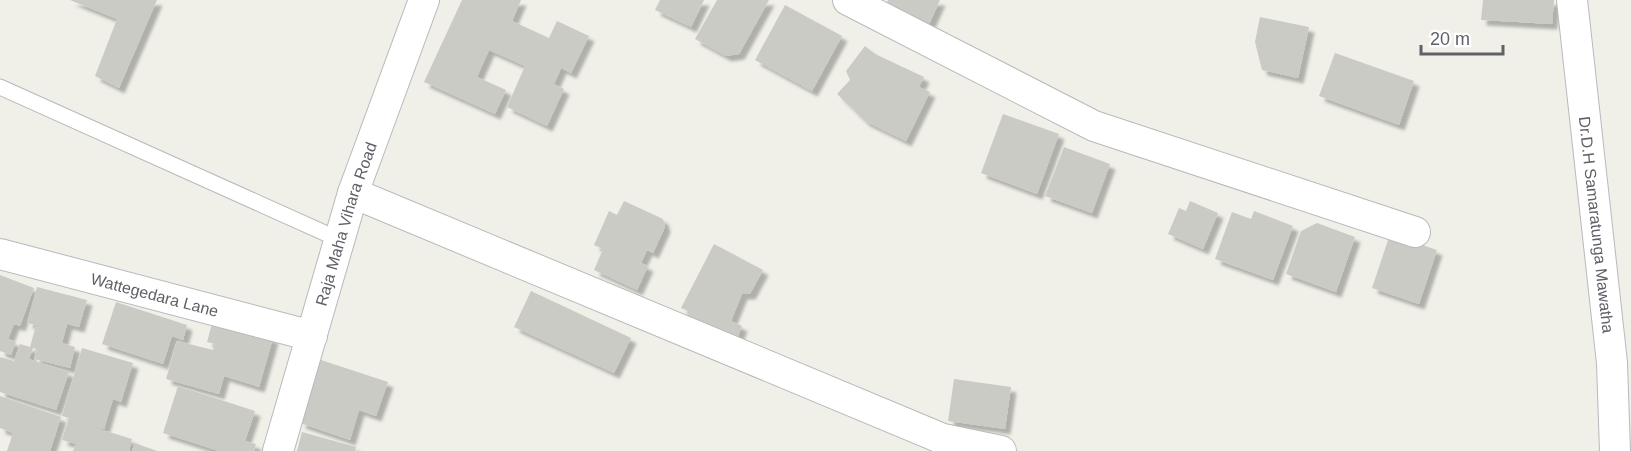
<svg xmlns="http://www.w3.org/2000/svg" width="1631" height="451" font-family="Helvetica,sans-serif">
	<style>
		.building { fill: #cbcbc5; filter: url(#shadow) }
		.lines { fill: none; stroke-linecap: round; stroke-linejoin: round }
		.lane-casing { stroke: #b8b9bd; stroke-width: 17 }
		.street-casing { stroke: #b8b9bd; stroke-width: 32 }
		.lane { stroke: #fff; stroke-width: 15 }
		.street { stroke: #fff; stroke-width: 30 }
		.labels { text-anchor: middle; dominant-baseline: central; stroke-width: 5; stroke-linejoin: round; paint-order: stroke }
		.street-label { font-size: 16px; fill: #5f6167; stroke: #fff }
	</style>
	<defs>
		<filter id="shadow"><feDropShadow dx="5.5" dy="5.5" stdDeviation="1.5" flood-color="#0004"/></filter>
	</defs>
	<rect width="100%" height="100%" fill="#f0f0e8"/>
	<!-- building -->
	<g class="building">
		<path d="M70 0H157L119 88 95 76 117 19Z"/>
		<path d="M462 0H521L512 21 549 38 557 21 589 36 571 73 561 68 554 84 564 89 547 126 507 107 525 66 489 50 477 77 506 90 495 114 424 82Z"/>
		<path d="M660 0H704L691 27 655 10Z"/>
		<path d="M717 0H769L739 54 726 56 695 39Z"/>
		<path d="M888 0H940L927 29 884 9Z"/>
		<path d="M1483 0H1554L1552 24 1481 20Z"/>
		<path d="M785 5 842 36 812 91 755 60Z"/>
		<path d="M1260 17 1309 27 1298 78 1262 70 1255 42Z"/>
		<path d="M865 46 875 54 924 77 919 87 930 92 906 141 865 121 837 94 850 80 846 71Z"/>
		<path d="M1335 53 1414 81 1399 125 1319 96Z"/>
		<path d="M1003 114 1059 134 1037 194 981 173Z"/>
		<path d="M1064 147 1110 164 1092 213 1045 196Z"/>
		<path d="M624 201 663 219 665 227 653 253 647 250 641 263 648 266 637 290 594 270 603 249 594 245 609 211 617 215Z"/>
		<path d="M1190 201 1218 213 1203 249 1168 234 1179 208 1186 211Z"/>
		<path d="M1254 211 1293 226 1273 280 1215 259 1232 212 1251 219Z"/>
		<path d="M1317 223 1355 237 1336 292 1286 274 1301 231Z"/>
		<path d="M1390 234 1437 250 1419 304 1372 288Z"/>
		<path d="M714 244 763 270 750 294H742L731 321 742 326 736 341 683 319 690 312 681 308Z"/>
		<path d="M0 275 34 288 20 326 14 324 8 339 16 342 11 355 0 351Z"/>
		<path d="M37 287 87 300 79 327 67 324 62 343 75 347 70 368 34 359 37 349 33 348 29 359 69 372 56 410 0 392V357L14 361 20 344 30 347 36 325 27 323Z"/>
		<path d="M531 291 631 338 614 373 514 327Z"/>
		<path d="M116 302 187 325 183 340 172 336 163 364 102 344Z"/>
		<path d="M213 320 273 338 259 387 224 376 219 394 166 379 177 341 213 350 215 344 207 342Z"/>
		<path d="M82 348 133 363 121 402 113 399 104 429 80 423 132 439 129 451H73L76 444 62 440 69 418 62 416Z"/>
		<path d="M321 360 388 382 376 416 359 410 350 440 300 423Z"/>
		<path d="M954 379 1011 387 1005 429 948 421Z"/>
		<path d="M178 386 255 411 245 441 256 444 254 451H219L163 433Z"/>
		<path d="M0 396 61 417 50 451H7L13 433 0 428Z"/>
		<path d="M302 432 356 447 355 451H297Z"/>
		<path d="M135 443 157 451H132Z"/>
	</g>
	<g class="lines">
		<!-- lane casing -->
		<g class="lane-casing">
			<path id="lane" d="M0 87 338 239"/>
		</g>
		<!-- street casing -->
		<g class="street-casing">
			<g id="street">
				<path d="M848 0 1094 126 1415 232"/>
				<path id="s1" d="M1572 0 1612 363 1615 451"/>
				<path d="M353 193 943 439 1001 451"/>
				<path id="s2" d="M0 254 312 336"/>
				<path id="s3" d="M278 451 353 193 424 0"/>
			</g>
		</g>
		<!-- lane -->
		<use href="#lane" class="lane"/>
		<!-- street -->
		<use href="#street" class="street"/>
	</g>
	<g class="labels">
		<!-- street labels -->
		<g class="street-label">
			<text stroke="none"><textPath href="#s3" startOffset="237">Raja Maha Vihara Road</textPath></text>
			<text stroke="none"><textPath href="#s1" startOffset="226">Dr.D.H Samaratunga Mawatha</textPath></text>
			<text stroke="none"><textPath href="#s2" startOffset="160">Wattegedara Lane</textPath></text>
		</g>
	</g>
	<!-- scale -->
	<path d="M1421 45v9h82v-9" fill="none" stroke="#5f6167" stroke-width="3"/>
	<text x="1430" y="45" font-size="18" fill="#5f6167" stroke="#ffffff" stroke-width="4.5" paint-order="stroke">20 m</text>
</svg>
